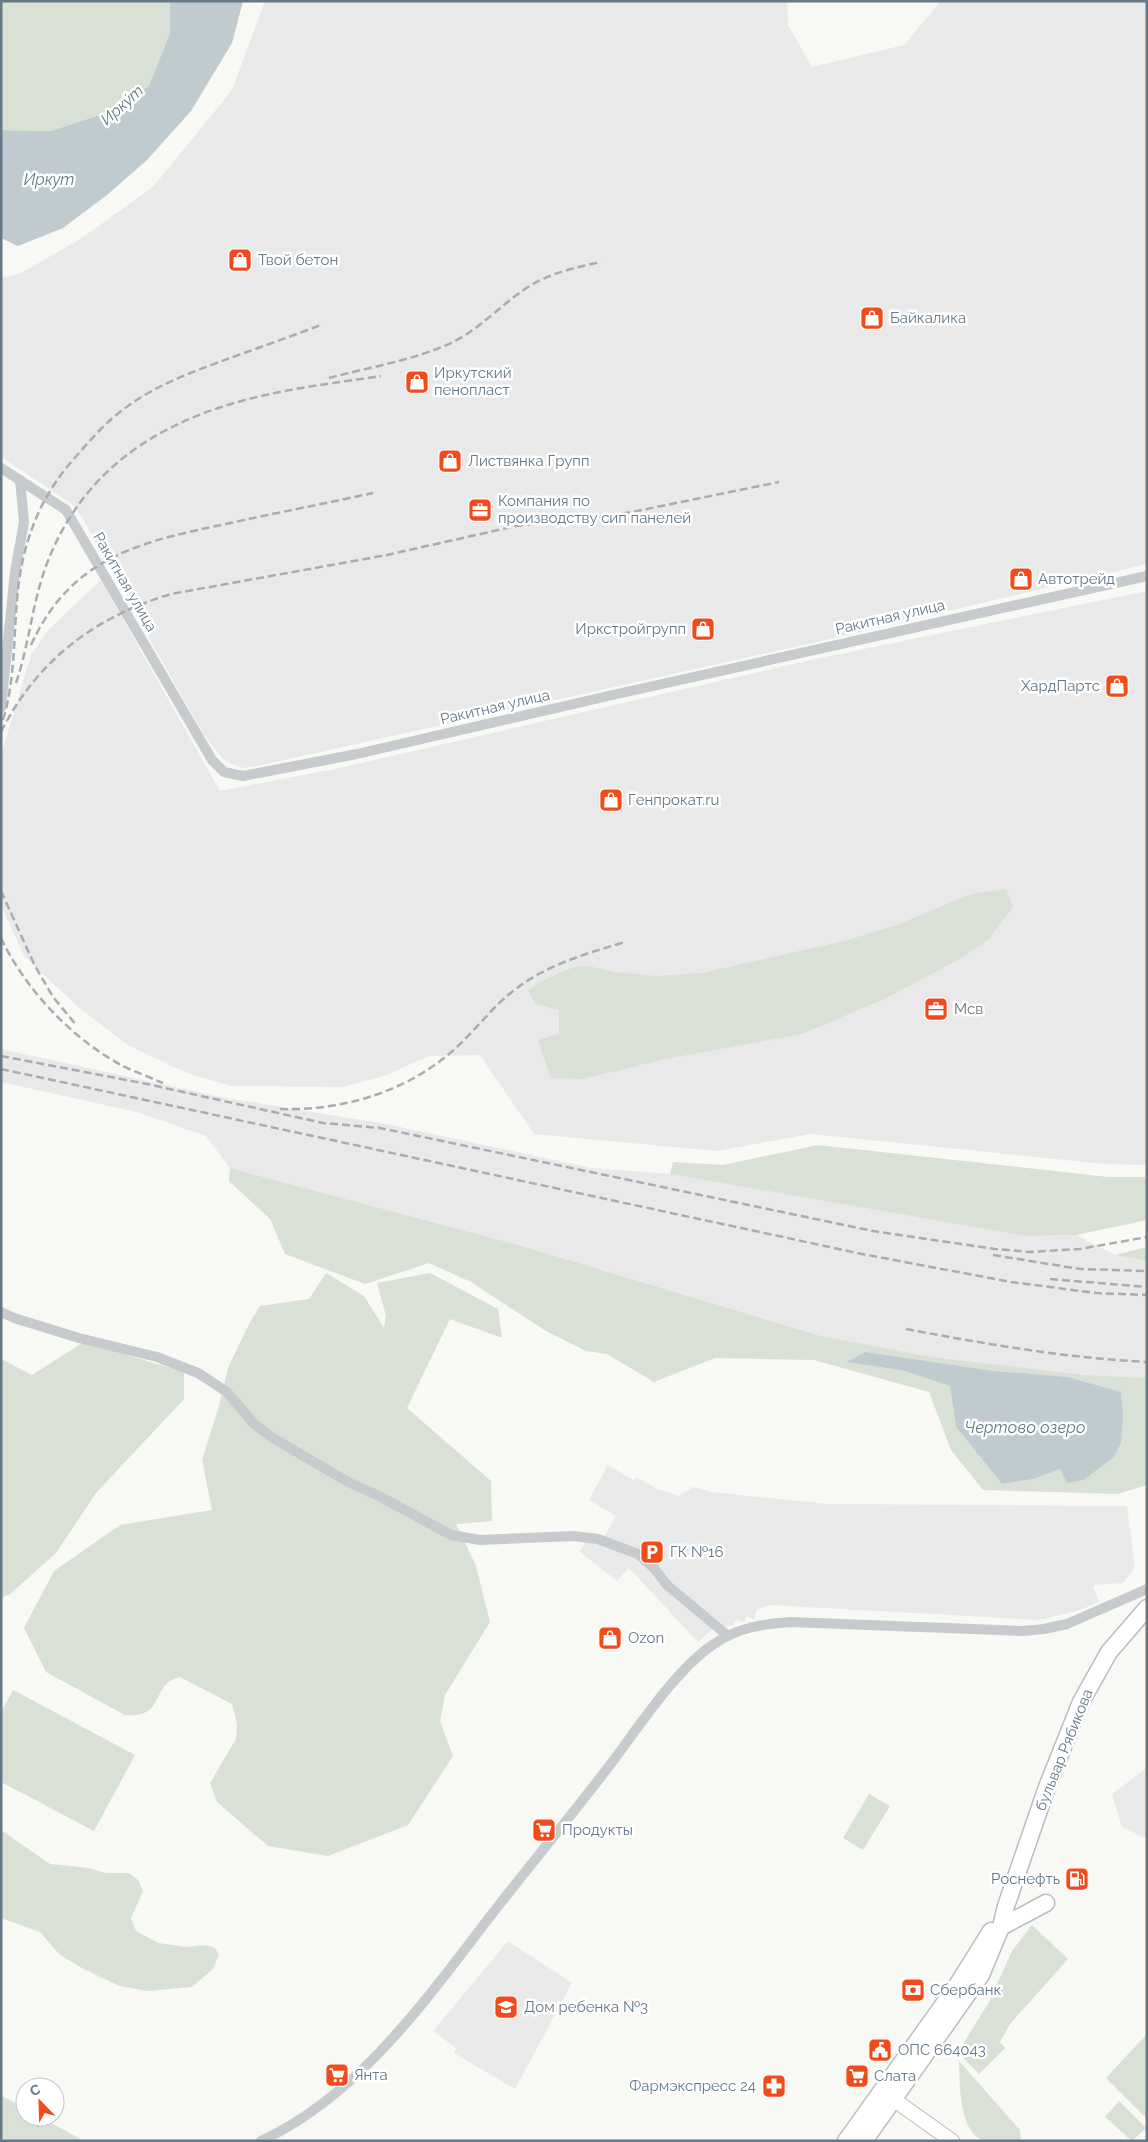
<svg xmlns="http://www.w3.org/2000/svg" width="1148" height="2142" font-family="Raleway,sans-serif">
	<style>
		.built { fill: #e8e9e8 }
		.green { fill: #d9e0d5; fill-rule: evenodd }
		.water { fill: #c0cbd0 }
		.lines { fill: none; stroke-linecap: round; stroke-linejoin: round }
		.secondary-casing { stroke: #b7bdc1; stroke-width: 16 }
		.primary-casing { stroke: #babec2; stroke-width: 19 }
		.street { stroke: #c7cbce; stroke-width: 10 }
		.secondary { stroke: #fff; stroke-width: 14 }
		.primary { stroke: #fff; stroke-width: 16 }
		.rail { stroke: #a7adb3; stroke-width: 2.5; stroke-dasharray: 8 4; stroke-linecap: butt }
		.labels { text-anchor: middle; dominant-baseline: central; stroke-width: 5; stroke-linejoin: round; paint-order: stroke }
		.poi-label { font-size: 15px; fill: #647887; stroke: #fff; text-anchor: start }
		.street-label { font-size: 15px; fill: #647887; stroke: #fff }
		.water-label { font-size: 16px; font-style: italic; fill: #607a83; stroke: #fff }
	</style>
	<rect width="100%" height="100%" fill="#f8f8f4"/>
	<!-- built -->
	<g class="built">
		<path d="M265 1H787L788 25 812 67 904 45 941 1H1147V564L813 643 257 766 241 768 224 760 204 735 117 582 82 517 72 504 1 457V278L19 274 79 240 153 187 232 90Z"/>
		<path d="M101 580 220 791 335 769 815 659 1147 591V1165L1105 1164 811 1134 717 1151 534 1134 480 1055 429 1056 384 1076 343 1087 232 1086 189 1074 128 1045 77 1006 24 956 1 905V755L31 655 49 629Z"/>
		<path d="M1 1049 226 1098 386 1124 592 1168 670 1174 1025 1236 1076 1235 1115 1255 1147 1261V1378L1086 1375 933 1357 821 1336 522 1246 230 1168 206 1136 137 1112 1 1082Z"/>
		<path d="M608 1465 633 1480 636 1477 655 1488 679 1496 693 1487 712 1492 828 1504 1127 1506 1135 1567 1123 1583 1093 1585 1099 1602 1080 1610 1039 1620 769 1605 757 1610 754 1619 746 1616 744 1622 737 1620 733 1625 712 1630 698 1642 629 1568 617 1581 580 1552 592 1532 605 1536 616 1516 589 1500Z"/>
		<path d="M1147 1768V1839L1122 1827 1112 1794Z"/>
		<path d="M508 1941 572 1983 515 2089 454 2053 456 2048 433 2031Z"/>
	</g>
	<!-- green -->
	<g class="green">
		<path d="M1 1H170V33L149 86 112 111 51 131 1 130Z"/>
		<path d="M1006 889 1013 907 989 939 960 959 884 999 802 1034 665 1059 583 1079 551 1078 538 1040 559 1034V1010L535 1004 528 990 548 978 574 967 588 966 615 972 656 976 702 973 848 940 899 924 971 894Z"/>
		<path d="M818 1145 1108 1177H1147V1220L1076 1235 1025 1236 670 1174 673 1162 723 1165Z"/>
		<path d="M230 1168 522 1246 821 1336 933 1357 1086 1375 1147 1378V1485L1117 1494 983 1490 951 1450 929 1392 814 1360 715 1358 654 1382 607 1354 586 1351 546 1331 471 1282 429 1263 365 1284 285 1254 270 1219 229 1181ZM848 1362 1068 1377 1120 1392 1060 1469 1034 1479 1002 1484 956 1427 950 1386 905 1371Z"/>
		<path d="M1147 1247V1261L1115 1255Z"/>
		<path d="M326 1273 364 1296 384 1328 386 1316 377 1283 430 1273 498 1309 502 1338 450 1319 407 1408 491 1481 492 1521 456 1524 476 1566 490 1622 445 1695 440 1721 453 1756 408 1825 328 1856 268 1846 217 1802 210 1783 236 1739 237 1724 232 1704 180 1677C149 1684 167 1719 125 1715L46 1672 24 1628 54 1571 120 1525 212 1510 202 1460 219 1406 228 1368 249 1324 260 1306 309 1299Z"/>
		<path d="M84 1342 184 1372V1399L96 1493 56 1553 10 1594 1 1598V1359L32 1375Z"/>
		<path d="M13 1690 135 1755 94 1831 1 1782V1712Z"/>
		<path d="M869 1794 890 1806 863 1850 843 1838Z"/>
		<path d="M1 1830 50 1864 89 1868 106 1873H129L138 1880 143 1891 131 1918 136 1931 158 1943 186 1947 206 1945 215 1948 219 1955 213 1969 192 1987 148 1991 119 1986 82 1968 60 1955 40 1932 1 1918Z"/>
		<path d="M1032 1925 1068 1959 1010 2024 1000 2042 1005 2048 979 2074 958 2052 989 2002 1012 1951Z"/>
		<path d="M1147 2034V2119L1106 2078Z"/>
		<path d="M959 2061 1020 2130 1021 2141C1010 2141 997 2142 986 2141 958 2135 960 2082 959 2061Z"/>
		<path d="M1 2095 25 2109V2117H40L84 2141H1Z"/>
		<path d="M1119 2101 1146 2128 1132 2141 1105 2117Z"/>
	</g>
	<!-- water -->
	<g class="water">
		<path d="M170 1H243L232 43 191 111 147 160 107 195 63 228 18 246 1 238V130L51 131 112 111 149 86 170 33Z"/>
		<path d="M865 1352 993 1371 1068 1377 1121 1392 1123 1416 1121 1442 1114 1457 1083 1480 1067 1483 1060 1469 1034 1479 1002 1484 956 1427 950 1386 905 1371 847 1362Z"/>
	</g>
	<g class="lines">
		<!-- secondary casing -->
		<g class="secondary-casing">
			<path id="secondary" d="M886 2094 952 2141"/>
		</g>
		<!-- primary casing -->
		<g class="primary-casing">
			<g id="primary">
				<path d="M1001 1927 1046 1903"/>
				<path d="M846 2141 956 1987 991 1931"/>
				<path d="M864 2141 981 1975 1001 1927 1006 1906 1047 1787 1081 1702 1109 1652 1147 1608"/>
			</g>
		</g>
		<!-- street -->
		<g class="street">
			<path d="M1 468 66 510 212 760 224 772 243 776 357 754 617 694 1147 576"/>
			<path d="M1 708 15 572 24 522 20 480"/>
			<path d="M1 1312 14 1318 79 1338 157 1357 198 1373 227 1392 254 1424 273 1438 348 1482 379 1496 451 1535 480 1540 574 1536 598 1539 638 1554 654 1568 667 1585 728 1636"/>
			<path d="M261 2141C364 2093 431 1992 499 1905 536 1858 574 1812 610 1765 638 1728 676 1669 714 1644 736 1628 763 1624 790 1622L1022 1631 1044 1629 1067 1624 1147 1589"/>
		</g>
		<!-- secondary -->
		<use href="#secondary" class="secondary"/>
		<!-- primary -->
		<use href="#primary" class="primary"/>
		<!-- rail -->
		<g class="rail">
			<path d="M329 378C370 367 415 360 453 342 483 327 504 301 533 284 554 272 578 267 601 262"/>
			<path d="M31 645C73 553 146 541 235 522 281 512 327 503 373 493"/>
			<path d="M16 683C29 645 32 604 46 566 83 467 162 419 261 396 300 387 341 382 381 376"/>
			<path d="M3 720C19 667 11 612 23 559 33 516 50 485 79 453 94 436 109 419 128 406 158 384 195 371 230 358 261 347 292 336 323 324"/>
			<path d="M1 732C37 660 95 617 171 594L387 555 516 526 589 518 632 512 779 482"/>
			<path d="M1 891 35 966 53 997 77 1026"/>
			<path d="M1 938C26 991 75 1042 127 1068 139 1073 151 1078 163 1083"/>
			<path d="M1 1056 147 1084 323 1123 380 1128 873 1231 995 1249 1030 1252 1080 1249 1147 1237"/>
			<path d="M1 1069 862 1254 1011 1282 1096 1293 1147 1295"/>
			<path d="M280 1109C344 1111 410 1091 458 1046 478 1027 495 1004 517 988 549 964 588 953 625 942"/>
			<path d="M993 1255 1080 1269 1147 1271"/>
			<path d="M1050 1279 1147 1287"/>
			<path d="M906 1329C986 1344 1066 1358 1147 1362"/>
		</g>
	</g>
	<!-- icons -->
	<defs>
		<g id="shop-square" transform="scale(1.25)"><rect x="-9" y="-9" width="18" height="18" rx="4" fill="#ef4b1d" stroke="#fff"/><path d="M-5-2.5h2.3a2.7 3.5 0 0 1 5.4 0H5L5.5 6h-11ZM-1.5-2.5h3a1.5 2.3 0 0 0-3 0Z" fill="#fff"/></g>
		<g id="office-square" transform="scale(1.25)"><rect x="-9" y="-9" width="18" height="18" rx="4" fill="#ef4b1d" stroke="#fff"/><path d="M-6-3h4V-5.5h4V-3h4V5H-6ZM-1-4.5V-3h2v-1.5ZM-6 0V1H6V0Z" fill="#fff"/></g>
		<g id="parking-square" transform="scale(1.25)"><rect x="-9" y="-9" width="18" height="18" rx="4" fill="#ef4b1d" stroke="#fff"/><path d="M-3.5-5.5H1a3.5 3.5 0 0 1 0 7H-1V5.5H-3.5ZM-1-3.4V-.6H.8a1.4 1.4 0 0 0 0-2.8Z" fill="#fff"/></g>
		<g id="supermarket-square" transform="scale(1.25)"><rect x="-9" y="-9" width="18" height="18" rx="4" fill="#ef4b1d" stroke="#fff"/><path d="M-6-5.5h2.5l.6 2H6L4.5 2H-2.5L-4.4-4H-6ZM-1.5 3.2a1.3 1.3 0 1 0 .1 0ZM3 3.2a1.3 1.3 0 1 0 .1 0Z" fill="#fff"/></g>
		<g id="fuel-square" transform="scale(1.25)"><rect x="-9" y="-9" width="18" height="18" rx="4" fill="#ef4b1d" stroke="#fff"/><path d="M-5.5-6h7V0h2V4h1.3V-2.5L3-4.5l.8-.8L6-3V5H2.5V1h-1V6h-7ZM-4.2-4.7v3.2H.2V-4.7Z" fill="#fff"/></g>
		<g id="bank-square" transform="scale(1.25)"><rect x="-9" y="-9" width="18" height="18" rx="4" fill="#ef4b1d" stroke="#fff"/><path d="M-6-4H6V4H-6ZM0-2.3a2.3 2.3 0 1 0 0 4.6a2.3 2.3 0 1 0 0-4.6Z" fill="#fff"/></g>
		<g id="school-square" transform="scale(1.25)"><rect x="-9" y="-9" width="18" height="18" rx="4" fill="#ef4b1d" stroke="#fff"/><path d="M0-5L7-2L0 1L-7-2ZM-4 1L0 2.5L4 1V4Q0 6-4 4Z" fill="#fff"/></g>
		<g id="civic-square" transform="scale(1.25)"><rect x="-9" y="-9" width="18" height="18" rx="4" fill="#ef4b1d" stroke="#fff"/><path d="M-.6-6.5H3V-4.5H.6V-3L4-1V1h2V6H-6V1h2V-1L-.6-3ZM-1.2 2.5V6h2.4V2.5Z" fill="#fff"/></g>
		<g id="pharmacy-square" transform="scale(1.25)"><rect x="-9" y="-9" width="18" height="18" rx="4" fill="#ef4b1d" stroke="#fff"/><path d="M-2-6h4v4h4v4h-4v4h-4v-4h-4v-4h4Z" fill="#fff"/></g>
	</defs>
	<g fill-rule="evenodd">
		<use href="#shop-square" x="240" y="260"/>
		<use href="#shop-square" x="872" y="318"/>
		<use href="#shop-square" x="417" y="382"/>
		<use href="#shop-square" x="450" y="461"/>
		<use href="#office-square" x="480" y="510"/>
		<use href="#shop-square" x="1021" y="579"/>
		<use href="#shop-square" x="703" y="629"/>
		<use href="#shop-square" x="1117" y="686"/>
		<use href="#shop-square" x="611" y="800"/>
		<use href="#office-square" x="936" y="1009"/>
		<use href="#parking-square" x="652" y="1552"/>
		<use href="#shop-square" x="610" y="1638"/>
		<use href="#supermarket-square" x="544" y="1830"/>
		<use href="#fuel-square" x="1077" y="1879"/>
		<use href="#bank-square" x="913" y="1990"/>
		<use href="#school-square" x="506" y="2007"/>
		<use href="#civic-square" x="880" y="2050"/>
		<use href="#supermarket-square" x="337" y="2075"/>
		<use href="#supermarket-square" x="857" y="2076"/>
		<use href="#pharmacy-square" x="774" y="2086"/>
	</g>
	<g class="labels">
		<!-- poi labels -->
		<g class="poi-label">
			<text x="258" y="260">Твой бетон</text>
			<text x="890" y="318">Байкалика</text>
			<text x="434" y="373">Иркутский<tspan x="434" dy="17">пенопласт</tspan></text>
			<text x="468" y="461">Листвянка Групп</text>
			<text x="498" y="501">Компания по<tspan x="498" dy="17">производству сип панелей</tspan></text>
			<text x="1038" y="579">Автотрейд</text>
			<text x="686" y="629" text-anchor="end">Иркстройгрупп</text>
			<text x="1100" y="686" text-anchor="end">ХардПартс</text>
			<text x="628" y="800">Генпрокат.ru</text>
			<text x="954" y="1009">Мсв</text>
			<text x="670" y="1552">ГК №16</text>
			<text x="628" y="1638">Ozon</text>
			<text x="562" y="1830">Продукты</text>
			<text x="1060" y="1879" text-anchor="end">Роснефть</text>
			<text x="930" y="1990">Сбербанк</text>
			<text x="524" y="2007">Дом ребенка №3</text>
			<text x="898" y="2050">ОПС 664043</text>
			<text x="354" y="2075">Янта</text>
			<text x="874" y="2076">Слата</text>
			<text x="756" y="2086" text-anchor="end">Фармэкспресс 24</text>
		</g>
		<!-- street labels -->
		<g class="street-label">
			<text transform="translate(125 582) rotate(60)">Ракитная улица</text>
			<text transform="translate(890 617) rotate(-13)">Ракитная улица</text>
			<text transform="translate(495 707) rotate(-13)">Ракитная улица</text>
			<text transform="translate(1064 1750) rotate(-68)">бульвар Рябикова</text>
		</g>
		<!-- water labels -->
		<g class="water-label">
			<text transform="translate(122 105) rotate(-42)">Ирку́т</text>
			<text x="49" y="179">Иркут</text>
			<text x="1025" y="1427">Чертово озеро</text>
		</g>
	</g>
	<!-- border -->
	<rect width="1148" height="2142" fill="none" stroke="#647887" stroke-width="5"/>
	<!-- north arrow -->
	<g transform="translate(40 2102) rotate(337)"><circle r="24" fill="#ffffff" stroke="#c1c9cf"/>
	<path d="M0-4L9 19L0 12L-9 19Z" fill="#ef4b1d"/>
	<text y="-8" font-size="14" font-weight="bold" text-anchor="middle" fill="#647887">С</text>
	</g>
</svg>
